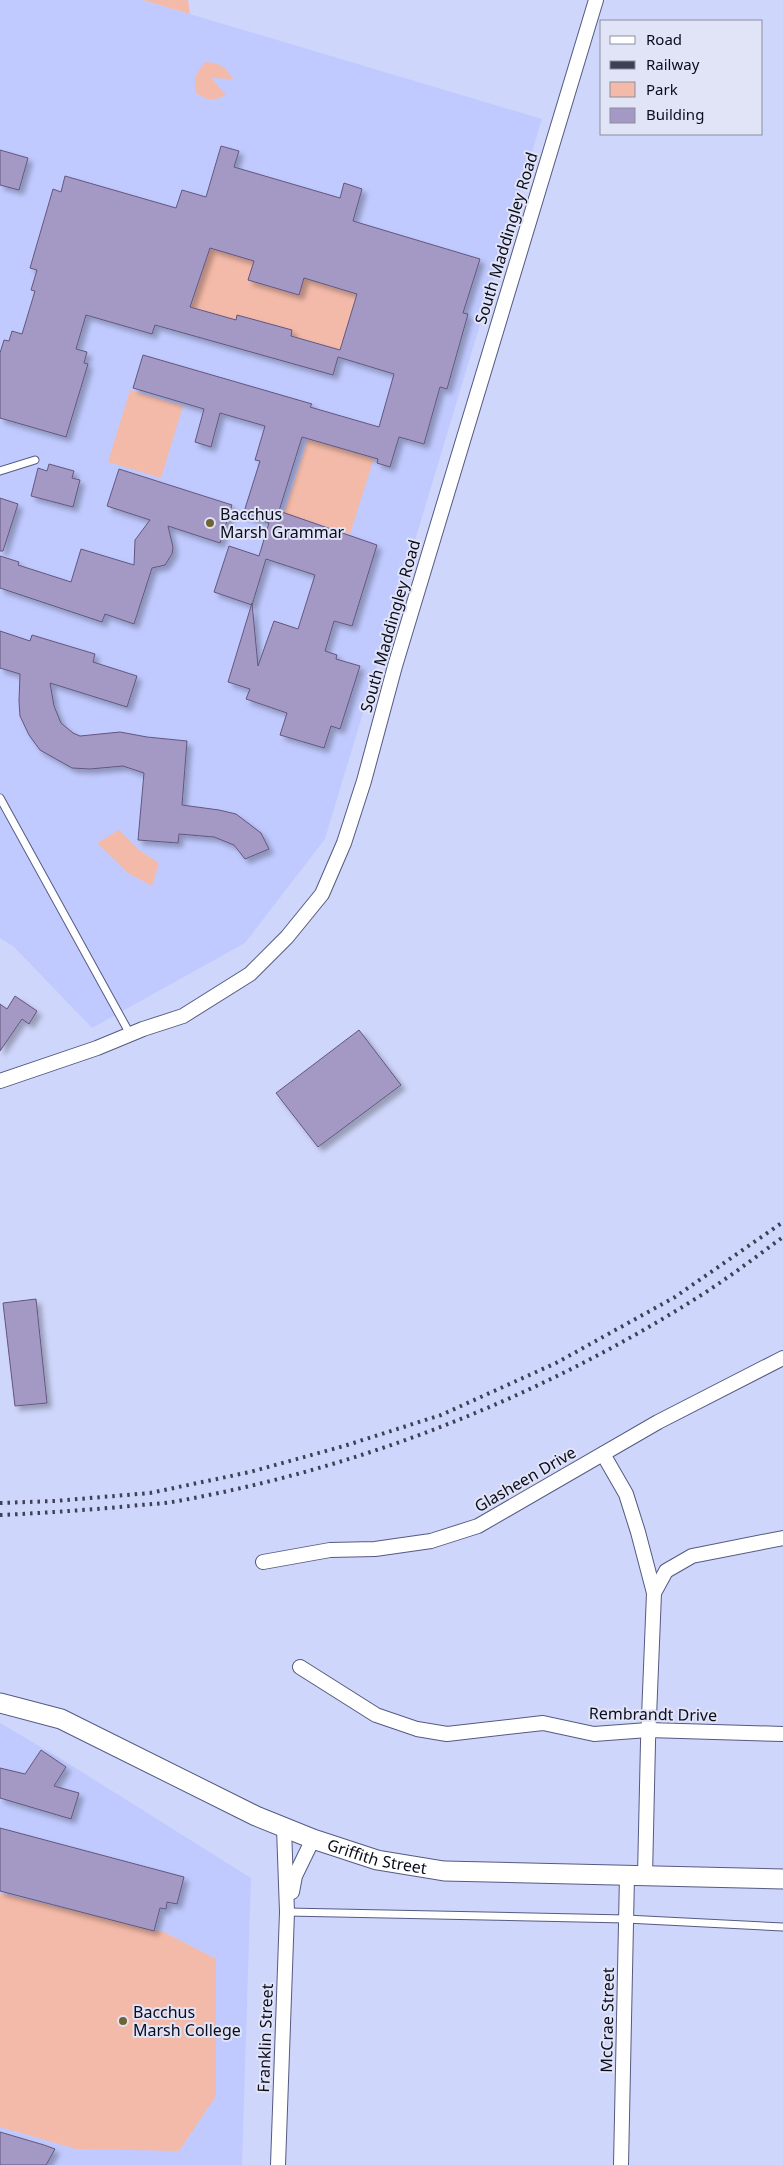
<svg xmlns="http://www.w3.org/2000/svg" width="783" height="2165" font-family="'Noto Sans',sans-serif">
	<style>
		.built { fill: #c1caff }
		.green { fill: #f4baa9 }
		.building { fill: #a498c4; stroke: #62577f; fill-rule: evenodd; filter: url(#shadow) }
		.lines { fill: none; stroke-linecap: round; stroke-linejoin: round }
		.lane-casing { stroke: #555a82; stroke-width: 9 }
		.street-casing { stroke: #555a82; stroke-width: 16 }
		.secondary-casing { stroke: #555a82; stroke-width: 21 }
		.lane { stroke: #fff; stroke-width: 7 }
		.street { stroke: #fff; stroke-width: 14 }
		.secondary { stroke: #fff; stroke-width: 19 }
		.rail { stroke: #3e4156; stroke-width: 4; stroke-dasharray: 2.5 5; stroke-linecap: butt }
		.poi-dot { fill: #706532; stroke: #e1e4f7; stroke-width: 2 }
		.labels { text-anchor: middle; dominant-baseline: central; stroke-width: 4; stroke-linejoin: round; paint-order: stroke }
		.street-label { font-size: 16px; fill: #0b0c1c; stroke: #e1e4f7 }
		.poi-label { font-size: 16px; fill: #0b0c1c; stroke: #e1e4f7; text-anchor: start }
	</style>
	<defs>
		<filter id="shadow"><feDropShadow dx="4.5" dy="4.5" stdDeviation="2.5" flood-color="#0004"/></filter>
	</defs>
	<rect width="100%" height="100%" fill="#cfd6fb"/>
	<!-- built -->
	<g class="built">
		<path d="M0 0H143L542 119 325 839 245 943 92 1028 14 947 0 938Z"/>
		<path d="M0 1723 58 1757 251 1878 242 2165H0Z"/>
	</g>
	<!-- green -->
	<g class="green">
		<path d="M144 0H188L190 14 143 0Z"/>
		<path d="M206 62C220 63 226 67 233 79L211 78 226 95C214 101 208 101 196 93 193 79 196 72 206 62Z"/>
		<path d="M210 248 254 261 248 280 299 295 304 278 352 293 359 286 340 350 291 336 292 330 238 315 236 320 191 307Z"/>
		<path d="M130 390 183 406 161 478 108 462Z"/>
		<path d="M308 439 374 458 350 534 284 513Z"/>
		<path d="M119 830 139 850 159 863 152 886 128 873 97 843Z"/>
		<path d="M0 1893 164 1932 216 1959V2096L179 2151 76 2149 0 2127Z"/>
	</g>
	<!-- building -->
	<g class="building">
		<path d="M221 146 239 151 234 167 340 198 344 183 362 189 353 221 480 259 463 313 468 314 447 389 440 387 424 444 399 437 390 467 377 463 378 459 302 437 279 511 377 545 352 626 334 621 325 651 337 655 336 659 360 666 340 729 331 726 324 748 280 735 287 713 246 699 250 689 228 682 252 603 258 666 274 621 298 629 315 575 266 559 252 605 214 592 229 546 259 556 269 523 243 515 260 461 255 460 265 426 220 413 211 447 195 442 204 409 133 388 143 355 312 404 310 407 379 427 394 374 338 357 333 375 155 325 152 334 86 315 76 349 87 352 84 363 88 364 66 437 0 418V353L4 340 9 341 12 331 22 334 35 291 31 290 37 270 30 268 53 189 61 192 65 176 176 208 182 190 206 197ZM210 248 254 261 248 280 299 295 304 278 357 294 340 350 291 336 292 330 237 315 236 320 190 307Z"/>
		<path d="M0 150 28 158 19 190 0 185Z"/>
		<path d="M49 464 74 471 72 478 80 480 73 507 31 496 38 468 47 471Z"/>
		<path d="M119 469 232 505 220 543 168 526 173 547 172 554 165 565 152 568 134 624 105 614 102 622 0 588V556L19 562 18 565 71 582 81 549 134 565 135 540 150 520 107 506Z"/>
		<path d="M0 498 18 504 3 551H0Z"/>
		<path d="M0 631 30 641 32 635 95 654 93 662 137 676 127 707 50 683 54 706 61 723 73 733 80 736 120 732 147 737 187 741 182 805 219 810 236 814 261 833 269 849 245 859 234 845 214 837 179 834 178 843 138 840 144 773 123 766 90 769 72 768 40 750 29 735 20 716 19 701 20 674 0 668Z"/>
		<path d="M15 996 37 1011 29 1024 22 1019 0 1051V1004L7 1009Z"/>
		<path d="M359 1030 401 1085 318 1147 276 1093Z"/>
		<path d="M36 1299 47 1403 15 1406 3 1303Z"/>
		<path d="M41 1750 66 1767 54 1786 79 1793 71 1819 0 1798V1768L25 1774Z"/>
		<path d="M0 1828 184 1877 177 1904 167 1902 166 1909 160 1908 154 1931 0 1891Z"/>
		<path d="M0 2132 44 2145 55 2149 46 2165H0Z"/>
	</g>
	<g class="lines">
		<!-- lane casing -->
		<g class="lane-casing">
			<g id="lane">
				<path d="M0 471 35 460"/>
				<path d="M0 798 130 1034"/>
				<path d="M287 1912 626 1919 783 1927"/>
			</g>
		</g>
		<!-- street casing -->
		<g class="street-casing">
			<g id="street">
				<path d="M0 1081 97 1048 143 1029 183 1016 250 974 287 937 322 894 344 843 364 781 395 666 596 0"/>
				<path d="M603 1454 626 1494 638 1532 654 1593"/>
				<path d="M263 1562 330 1550 375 1549 431 1541 478 1526 658 1422 783 1358"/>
				<path d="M300 1667 376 1715 417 1729 447 1734 543 1723 594 1734 648 1730 783 1734"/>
				<path d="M645 1876 648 1742 654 1593 666 1571 692 1556 783 1538"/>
				<path d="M292 1892 295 1876 313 1839"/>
				<path d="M278 2165 287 1912 284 1828"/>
				<path d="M621 2165 627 1875"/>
			</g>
		</g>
		<!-- secondary casing -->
		<g class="secondary-casing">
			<g id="secondary">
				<path id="s1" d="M0 1703 61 1719 256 1816 313 1839 377 1860 444 1871 783 1879"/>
			</g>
		</g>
		<!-- lane -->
		<use href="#lane" class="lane"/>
		<!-- street -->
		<use href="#street" class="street"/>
		<!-- secondary -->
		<use href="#secondary" class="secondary"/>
		<!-- rail -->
		<g class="rail">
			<path d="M0 1503 55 1501 150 1493 250 1472 344 1446 441 1415 556 1363 675 1297 783 1222"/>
			<path d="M0 1515C44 1513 87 1510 131 1506 147 1504 162 1504 178 1501 365 1467 543 1396 703 1294 731 1276 757 1256 783 1237"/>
		</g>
	</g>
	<!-- markers -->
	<g class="poi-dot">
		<circle cx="210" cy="523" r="5"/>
		<circle cx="123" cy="2021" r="5"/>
	</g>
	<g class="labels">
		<!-- street labels -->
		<g class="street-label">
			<text transform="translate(506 238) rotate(-73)">South Maddingley Road</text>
			<text transform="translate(390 626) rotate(-74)">South Maddingley Road</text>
			<text transform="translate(525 1479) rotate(-30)">Glasheen Drive</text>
			<text transform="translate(653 1714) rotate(1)">Rembrandt Drive</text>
			<text stroke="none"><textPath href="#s1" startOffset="409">Griffith Street</textPath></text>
			<text transform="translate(607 2020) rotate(-89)">McCrae Street</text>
			<text transform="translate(265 2038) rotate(-88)">Franklin Street</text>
		</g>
		<!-- poi labels -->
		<g class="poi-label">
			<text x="220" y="514">Bacchus<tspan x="220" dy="18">Marsh Grammar</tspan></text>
			<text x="133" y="2012">Bacchus<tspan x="133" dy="18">Marsh College</tspan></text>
		</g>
	</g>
	<!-- legend -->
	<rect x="600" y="20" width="162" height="115" fill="#e1e4f7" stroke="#8b8e9f"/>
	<rect x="610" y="36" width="25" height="8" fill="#ffffff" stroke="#8b8e9f"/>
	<text x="646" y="45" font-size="15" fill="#0b0c1c">Road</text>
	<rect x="610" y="61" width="25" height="8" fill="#3e4156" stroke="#8b8e9f"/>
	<text x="646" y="70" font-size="15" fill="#0b0c1c">Railway</text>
	<rect x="610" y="82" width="25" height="15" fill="#f4baa9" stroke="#8b8e9f"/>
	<text x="646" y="95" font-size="15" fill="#0b0c1c">Park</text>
	<rect x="610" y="108" width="25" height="15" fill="#a498c4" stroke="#8b8e9f"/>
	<text x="646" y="120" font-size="15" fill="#0b0c1c">Building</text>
</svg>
